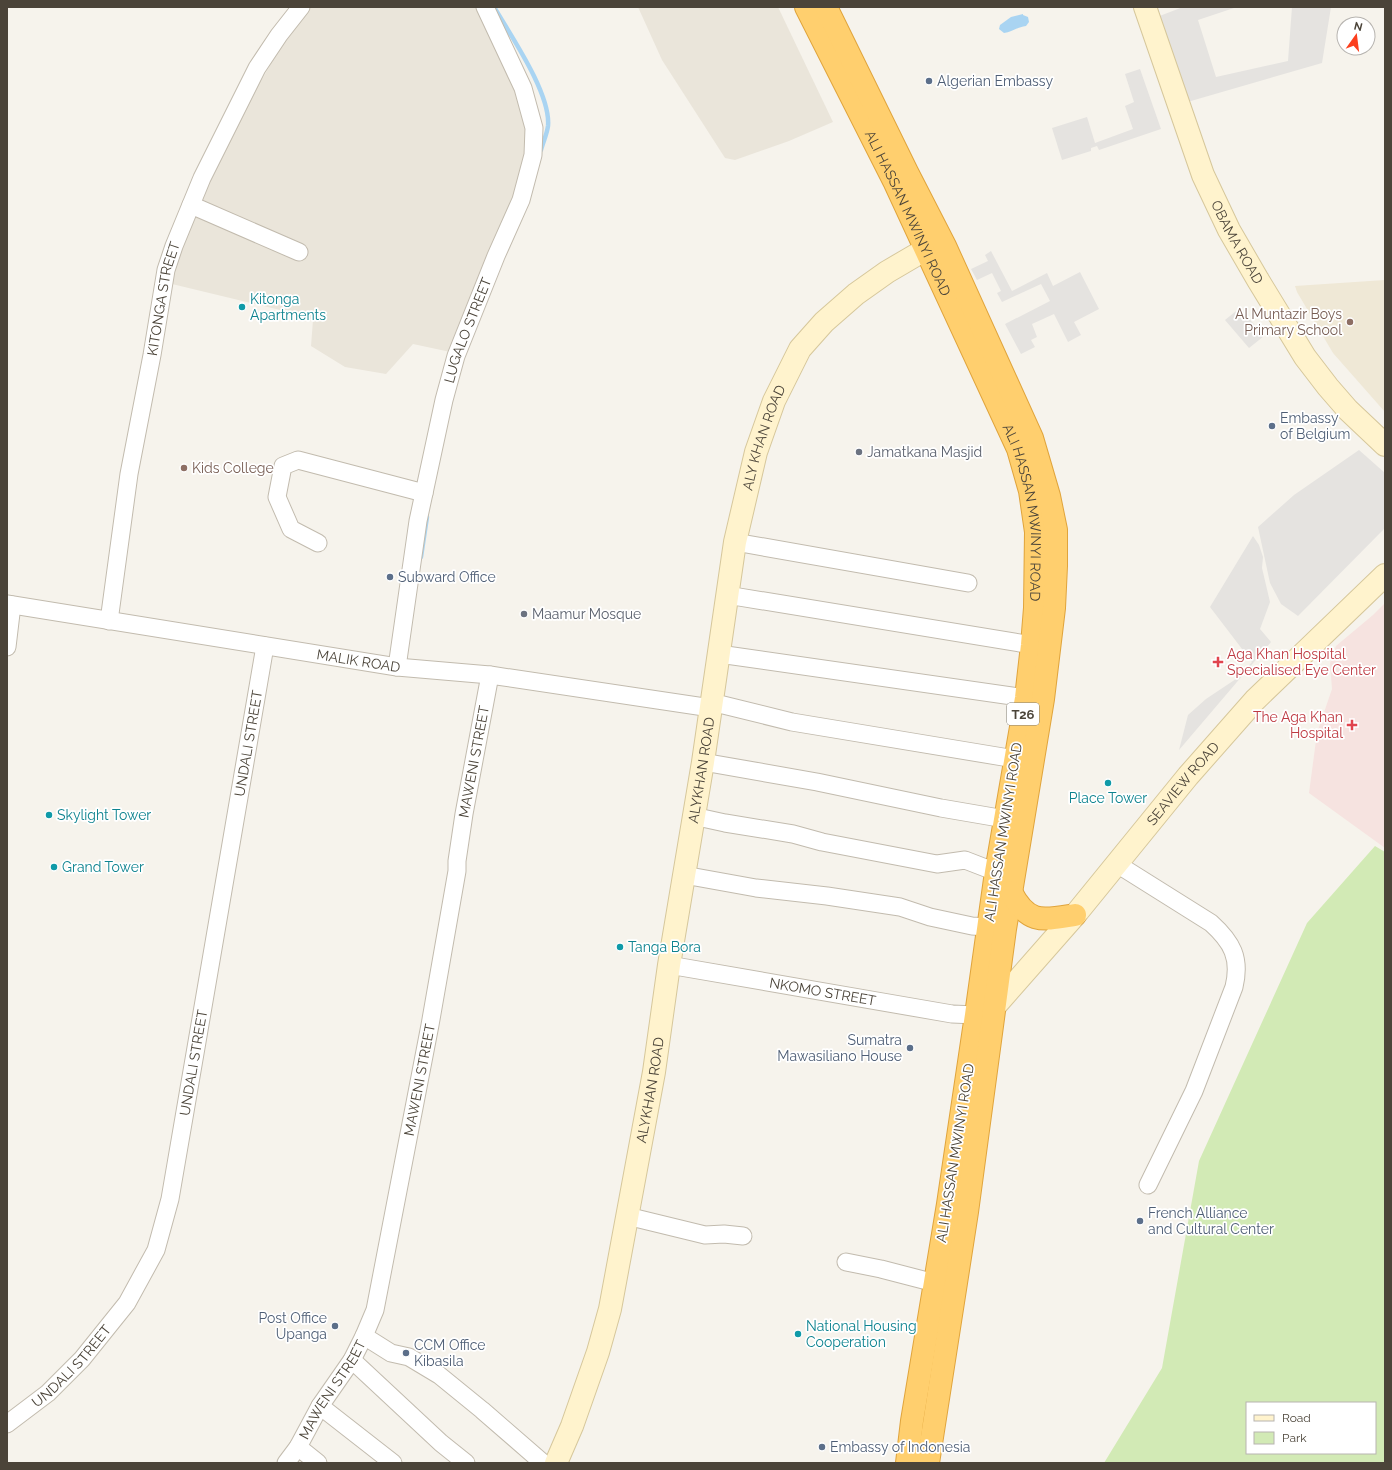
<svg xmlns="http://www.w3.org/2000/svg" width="1392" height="1470" font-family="Raleway,sans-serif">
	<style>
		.residential { fill: #eae5da }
		.education { fill: #efe8d6 }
		.medical { fill: #f6e3e0 }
		.green { fill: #d2eab5; fill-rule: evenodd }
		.parking { fill: #e5e3e0 }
		.water { fill: #a9d4f2 }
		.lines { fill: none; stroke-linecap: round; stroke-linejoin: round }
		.stream { stroke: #a9d4f2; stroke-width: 4.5 }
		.street-casing { stroke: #c2bbae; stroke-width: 19 }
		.secondary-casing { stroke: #d6c79b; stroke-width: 24 }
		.highway-casing { stroke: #e0a43c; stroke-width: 24 }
		.street { stroke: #fff; stroke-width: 17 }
		.secondary { stroke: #fff3cd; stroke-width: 22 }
		.highway { stroke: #ffcf6e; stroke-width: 22 }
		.service-dot { fill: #5c6f8a; stroke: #fff; stroke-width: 1.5 }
		.culture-dot { fill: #0f9aa8; stroke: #fff; stroke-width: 1.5 }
		.education-dot { fill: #8d6e63; stroke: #fff; stroke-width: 1.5 }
		.worship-dot { fill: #6b7280; stroke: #fff; stroke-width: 1.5 }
		.health-dot { fill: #e0444e; stroke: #fff; stroke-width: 1.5 }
		.labels { text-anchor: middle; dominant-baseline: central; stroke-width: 3.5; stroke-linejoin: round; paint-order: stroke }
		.shield { fill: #fff; stroke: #817c74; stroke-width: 1 }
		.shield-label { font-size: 13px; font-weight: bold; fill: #4b4439 }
		.service-label { font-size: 14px; fill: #4e5e75; stroke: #fff; text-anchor: start }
		.street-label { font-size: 14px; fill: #4b4439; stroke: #fff }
		.culture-label { font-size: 14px; fill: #0d838f; stroke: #fff; text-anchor: start }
		.education-label { font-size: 14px; fill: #785e54; stroke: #fff; text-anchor: end }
		.worship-label { font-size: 14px; fill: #5b616d; stroke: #fff; text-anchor: start }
		.health-label { font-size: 14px; fill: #be3a42; stroke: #fff; text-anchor: start }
	</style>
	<rect width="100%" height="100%" fill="#f6f3ec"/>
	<!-- residential -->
	<g class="residential">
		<path d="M308 7H481L539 119 503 226 455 353 413 344 386 374 345 367 311 346 313 320 293 313 172 284 179 242 233 130 297 18Z"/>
		<path d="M638 7H778L833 122 789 141 735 160 725 158 662 60Z"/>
	</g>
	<!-- education -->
	<path class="education" d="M1385 280V412L1333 353 1297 292 1295 286Z"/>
	<!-- medical -->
	<path class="medical" d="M1385 603V848L1309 793 1317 733 1332 689 1330 663 1336 646 1373 615Z"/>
	<!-- green -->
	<path class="green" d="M1375 846 1385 852V1463H1104L1162 1368 1199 1161 1307 923ZM1247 1403H1375V1453H1247Z"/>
	<!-- parking -->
	<g class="parking">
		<path d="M1183 7H1237L1198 20 1216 77 1288 61 1292 7H1331L1322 63 1184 103 1157 17Z"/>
		<path d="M1140 69 1161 129 1099 150 1097 146 1091 148V151L1062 160 1052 128 1087 117 1095 143 1133 129 1125 106 1134 102 1125 74Z"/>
		<path d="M991 251 1012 291 1047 273 1053 286 1080 272 1099 309 1074 322 1081 335 1068 342 1054 314 1032 324 1037 337 1031 340 1035 347 1021 354 1005 324 1050 301 1041 284 1002 302 997 293 1001 291 992 273 977 280 971 269 988 261 985 255Z"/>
		<path d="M1240 308 1264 336 1249 348 1225 320Z"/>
		<path d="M1359 450 1385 473V528L1298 616 1281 604 1270 583 1258 527 1294 495Z"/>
		<path d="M1253 536 1259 545 1263 557 1262 568 1270 602 1260 629 1271 642 1179 750 1188 715 1206 699 1239 677 1252 662 1210 607Z"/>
	</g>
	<!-- water -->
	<path class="water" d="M1023 14V15L1028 17 1029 22 1026 26C1017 27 1012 32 1004 33L999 29 1000 25 1011 17Z"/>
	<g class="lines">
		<!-- stream -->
		<g class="stream">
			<path d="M494 7C511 36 551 94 548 126 547 134 543 142 541 150"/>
			<path d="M421 557 427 517"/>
		</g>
		<!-- street casing -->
		<g class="street-casing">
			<g id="street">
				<path d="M191 205 299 252"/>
				<path d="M735 542 968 583"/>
				<path d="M318 543 291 529 277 497 283 466 298 460 424 493"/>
				<path d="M727 595 1032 645"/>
				<path id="s1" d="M7 604 397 667 490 675 711 708"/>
				<path id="s2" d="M109 621 129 474 152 355 166 270 174 246 202 178 257 68 279 35 301 7"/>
				<path d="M7 647 12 605"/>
				<path d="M719 654 1026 698"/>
				<path id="s3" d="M397 667 418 521 444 400 456 356 496 256 521 200 533 155 534 128 523 88 485 7"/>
				<path d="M711 702 792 722 1015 759"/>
				<path d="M703 762 817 782 941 808 1005 819"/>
				<path d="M693 816 725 823 793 834 822 842 937 864 965 860 996 872"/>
				<path d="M1117 864 1211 923C1232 942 1241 958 1234 987L1194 1091 1148 1185"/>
				<path d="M684 875 756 888 827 896 900 907 930 917 972 926 987 927"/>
				<path id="s4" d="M669 965 952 1014 976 1015"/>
				<path d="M627 1216 705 1235 724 1234 743 1236"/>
				<path d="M846 1262 881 1269 935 1283"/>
				<path d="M364 1336 391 1353 409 1357 439 1375 482 1410 543 1463"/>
				<path d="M352 1360 441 1443 466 1463"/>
				<path d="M320 1406 393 1463"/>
				<path id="s5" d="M7 1424 48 1393 82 1359 127 1303 156 1250 170 1199 265 646"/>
				<path d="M298 1447 318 1463"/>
				<path id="s6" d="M286 1463 298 1447 320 1406 352 1360 364 1336 375 1310 430 1025 457 871V861L464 814 490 675"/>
			</g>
		</g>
		<!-- secondary casing -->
		<g class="secondary-casing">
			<g id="secondary">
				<path id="s7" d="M1145 7 1203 175 1229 230 1258 280 1305 357 1328 387 1348 410 1385 445"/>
				<path id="s8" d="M986 1012 995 1006 1075 915 1188 776 1255 700 1385 575"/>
				<path id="s9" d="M556 1463 572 1426 598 1352 610 1309 654 1072 669 965 703 762 735 542 756 452 774 401 800 349 824 322 856 294 887 272 916 255 944 247"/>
			</g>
		</g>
		<!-- highway casing -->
		<g class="highway-casing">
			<g id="highway">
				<path id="s10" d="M806 7 894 181 1018 449 1030 491 1036 532 1035 608 1032 645 1026 698 996 872 976 1015 948 1204 912 1421 907 1463"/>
				<path d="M826 7 907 172 945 246 1032 438 1049 496 1056 530V566L1054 608 1043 699 1005 929 967 1212 928 1463"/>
				<path d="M1011 892C1028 925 1043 920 1075 915"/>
			</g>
		</g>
		<!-- street -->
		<use href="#street" class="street"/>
		<!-- secondary -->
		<use href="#secondary" class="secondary"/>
		<!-- highway -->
		<use href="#highway" class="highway"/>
	</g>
	<!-- markers -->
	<g class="service-dot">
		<circle cx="929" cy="81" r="4"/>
		<circle cx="1272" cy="426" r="4"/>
		<circle cx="390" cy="577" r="4"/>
		<circle cx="910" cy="1048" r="4"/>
		<circle cx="1140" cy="1221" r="4"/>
		<circle cx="335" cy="1326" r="4"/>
		<circle cx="406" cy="1353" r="4"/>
		<circle cx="822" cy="1447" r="4"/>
	</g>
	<g class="culture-dot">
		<circle cx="242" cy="307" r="4"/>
		<circle cx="1108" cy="783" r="4"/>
		<circle cx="49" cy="815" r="4"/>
		<circle cx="54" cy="867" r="4"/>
		<circle cx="620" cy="947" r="4"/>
		<circle cx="798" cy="1334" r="4"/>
	</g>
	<g class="education-dot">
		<circle cx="1350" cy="322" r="4"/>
		<circle cx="184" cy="468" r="4"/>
	</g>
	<g class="worship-dot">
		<circle cx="859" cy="452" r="4"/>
		<circle cx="524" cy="614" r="4"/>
	</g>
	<g class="health-dot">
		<path d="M1216 656h4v4h4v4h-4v4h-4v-4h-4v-4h4z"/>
		<path d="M1350 719h4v4h4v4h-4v4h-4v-4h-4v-4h4z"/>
	</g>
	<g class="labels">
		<!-- shield labels -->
		<rect class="shield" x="1007" y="703" width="32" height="22" rx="3"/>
		<g class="shield-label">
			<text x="1023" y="714">T26</text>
		</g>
		<!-- service labels -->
		<g class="service-label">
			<text x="937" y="81">Algerian Embassy</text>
			<text x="1280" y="418">Embassy<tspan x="1280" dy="16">of Belgium</tspan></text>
			<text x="398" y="577">Subward Office</text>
			<text x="902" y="1040" text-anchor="end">Sumatra<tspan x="902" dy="16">Mawasiliano House</tspan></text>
			<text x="1148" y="1213">French Alliance<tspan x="1148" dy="16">and Cultural Center</tspan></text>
			<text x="327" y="1318" text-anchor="end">Post Office<tspan x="327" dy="16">Upanga</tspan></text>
			<text x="414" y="1345">CCM Office<tspan x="414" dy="16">Kibasila</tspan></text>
			<text x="830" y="1447">Embassy of Indonesia</text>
		</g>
		<!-- street labels -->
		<g class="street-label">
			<text stroke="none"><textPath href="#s10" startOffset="230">ALI HASSAN MWINYI ROAD</textPath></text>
			<text stroke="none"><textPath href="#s7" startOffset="253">OBAMA ROAD</textPath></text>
			<text stroke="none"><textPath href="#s2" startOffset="327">KITONGA STREET</textPath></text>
			<text stroke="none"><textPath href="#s3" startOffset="345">LUGALO STREET</textPath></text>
			<text stroke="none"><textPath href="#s9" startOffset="1049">ALY KHAN ROAD</textPath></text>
			<text stroke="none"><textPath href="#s10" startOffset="554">ALI HASSAN MWINYI ROAD</textPath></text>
			<text stroke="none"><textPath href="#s1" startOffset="356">MALIK ROAD</textPath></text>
			<text stroke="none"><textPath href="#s5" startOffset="747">UNDALI STREET</textPath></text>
			<text stroke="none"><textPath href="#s6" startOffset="735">MAWENI STREET</textPath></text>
			<text stroke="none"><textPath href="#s9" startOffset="710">ALYKHAN ROAD</textPath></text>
			<text stroke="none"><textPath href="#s8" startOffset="302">SEAVIEW ROAD</textPath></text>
			<text transform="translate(1003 832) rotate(-81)">ALI HASSAN MWINYI ROAD</text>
			<text stroke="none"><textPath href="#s4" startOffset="156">NKOMO STREET</textPath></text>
			<text stroke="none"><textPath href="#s5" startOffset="423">UNDALI STREET</textPath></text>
			<text stroke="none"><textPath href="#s6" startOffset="412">MAWENI STREET</textPath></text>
			<text stroke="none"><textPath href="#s9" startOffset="386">ALYKHAN ROAD</textPath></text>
			<text transform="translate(955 1153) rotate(-81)">ALI HASSAN MWINYI ROAD</text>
			<text stroke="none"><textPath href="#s5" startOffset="87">UNDALI STREET</textPath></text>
			<text stroke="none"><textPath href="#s6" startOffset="87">MAWENI STREET</textPath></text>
		</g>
		<!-- culture labels -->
		<g class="culture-label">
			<text x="250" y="299">Kitonga<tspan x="250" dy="16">Apartments</tspan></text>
			<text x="1108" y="798" text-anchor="middle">Place Tower</text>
			<text x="57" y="815">Skylight Tower</text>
			<text x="62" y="867">Grand Tower</text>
			<text x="628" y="947">Tanga Bora</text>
			<text x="806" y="1326">National Housing<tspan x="806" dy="16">Cooperation</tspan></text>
		</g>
		<!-- education labels -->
		<g class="education-label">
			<text x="1342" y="314">Al Muntazir Boys<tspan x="1342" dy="16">Primary School</tspan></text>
			<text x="192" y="468" text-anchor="start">Kids College</text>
		</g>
		<!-- worship labels -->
		<g class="worship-label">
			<text x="867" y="452">Jamatkana Masjid</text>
			<text x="532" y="614">Maamur Mosque</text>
		</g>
		<!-- health labels -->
		<g class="health-label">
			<text x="1227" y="654">Aga Khan Hospital<tspan x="1227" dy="16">Specialised Eye Center</tspan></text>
			<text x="1343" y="717" text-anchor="end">The Aga Khan<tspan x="1343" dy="16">Hospital</tspan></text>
		</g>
	</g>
	<!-- border -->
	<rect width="1392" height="1470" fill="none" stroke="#4b4439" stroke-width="16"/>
	<!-- legend -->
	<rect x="1246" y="1402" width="130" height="52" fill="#ffffff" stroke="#b7b4b0"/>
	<rect x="1254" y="1415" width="20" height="6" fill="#fff3cd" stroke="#b7b4b0"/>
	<text x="1282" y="1422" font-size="12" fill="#4b4439">Road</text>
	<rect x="1254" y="1432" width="20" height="12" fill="#d2eab5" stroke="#b7b4b0"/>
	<text x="1282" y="1442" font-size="12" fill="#4b4439">Park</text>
	<!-- north arrow -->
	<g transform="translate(1356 36) rotate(14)"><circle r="19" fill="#ffffff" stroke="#b7b4b0"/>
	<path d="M0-3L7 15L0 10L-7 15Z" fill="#fc3f1d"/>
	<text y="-6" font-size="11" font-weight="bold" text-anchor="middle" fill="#4b4439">N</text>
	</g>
</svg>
